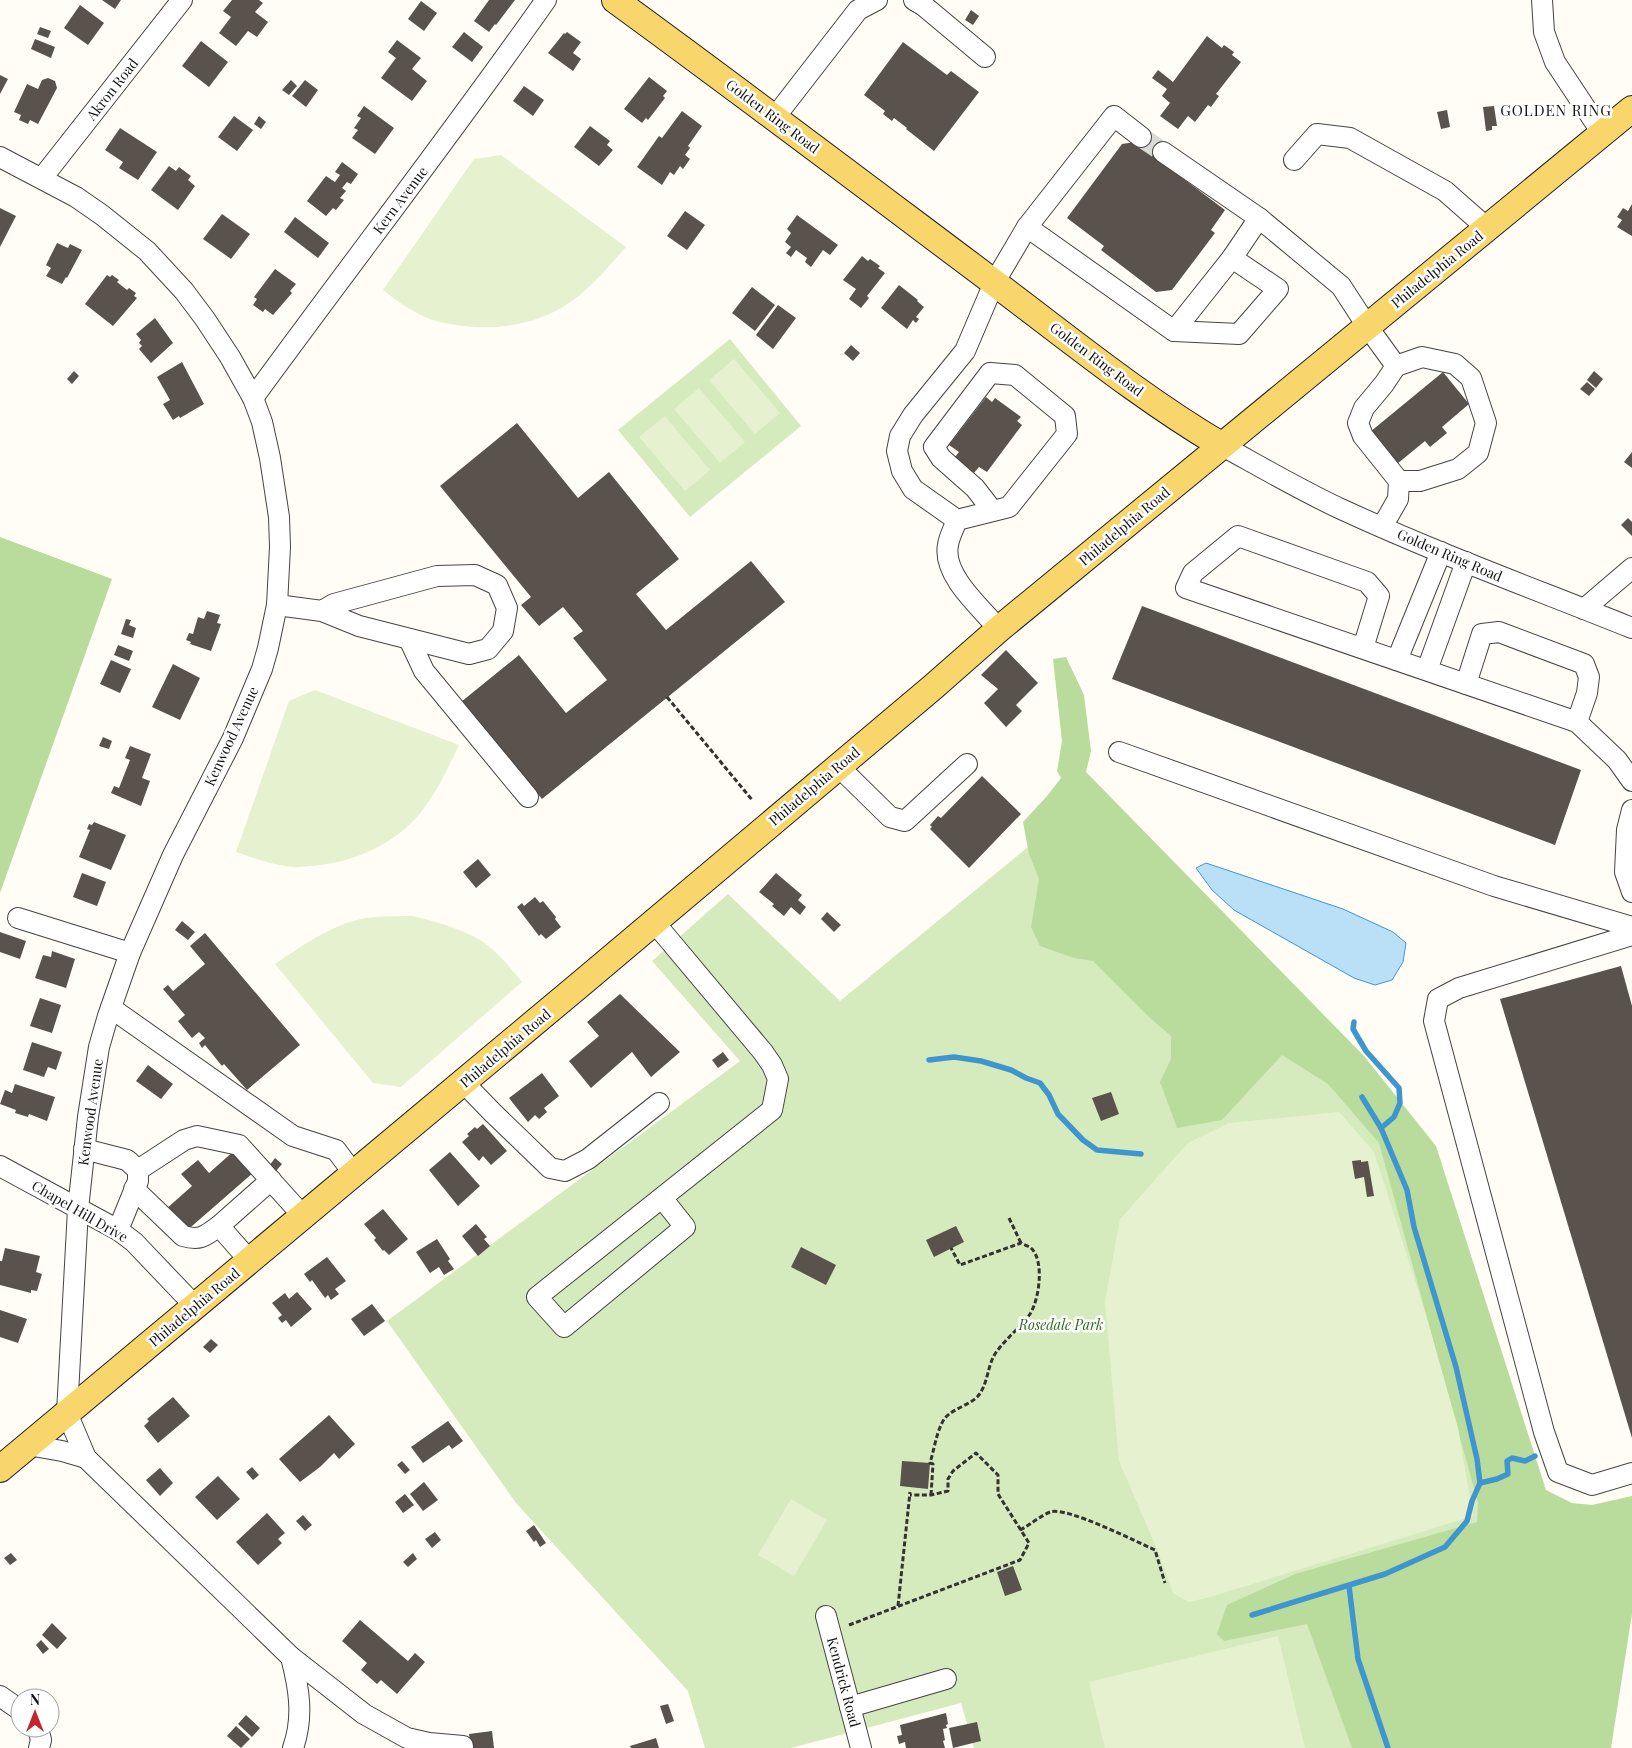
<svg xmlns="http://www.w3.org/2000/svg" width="1632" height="1748" font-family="'Playfair Display',serif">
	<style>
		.green { fill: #d5ebbd }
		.forest { fill: #b9dc9c }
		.pitch { fill: #e6f2cf }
		.water { fill: #b9e0f7; stroke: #3f96cf }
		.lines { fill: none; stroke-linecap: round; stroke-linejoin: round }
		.stream { stroke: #3f96cf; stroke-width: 5.5 }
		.building { fill: #5a524d }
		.minor-tunnel { stroke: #dbdad3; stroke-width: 20; stroke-dasharray: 20 10; stroke-linecap: butt }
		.minor-casing { stroke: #444; stroke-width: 22 }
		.major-casing { stroke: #222; stroke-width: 28 }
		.path { stroke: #333; stroke-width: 3; stroke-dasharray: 5 2.5; stroke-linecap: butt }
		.minor { stroke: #fff; stroke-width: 20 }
		.major { stroke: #f9d66b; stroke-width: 26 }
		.labels { text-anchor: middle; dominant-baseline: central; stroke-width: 5; stroke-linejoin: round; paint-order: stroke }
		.street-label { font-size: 14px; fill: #111; stroke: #fff }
		.park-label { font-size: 14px; font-style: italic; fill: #2f6b1f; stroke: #fff }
		.neighbourhood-label { font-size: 15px; letter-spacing: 1px; fill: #111; stroke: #fff }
	</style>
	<rect width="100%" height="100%" fill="#fffdf5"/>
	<!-- green -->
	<g class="green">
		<path d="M730 339 801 426 690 517 618 430Z"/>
		<path d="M1089 797 1421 1129 1602 1748H974L961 1703 791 1748H705L688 1691 516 1503 387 1321 740 1061 652 961 728 894 840 1001Z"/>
	</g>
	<!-- forest -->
	<g class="forest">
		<path d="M0 537 112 579 0 893Z"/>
		<path d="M1066 657 1084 695 1091 751 1086 772 1364 1056 1436 1146 1546 1490 1572 1503 1592 1505 1632 1496V1614L1611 1748H1352L1307 1624 1224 1641 1217 1634 1227 1605 1295 1574 1477 1522 1478 1503 1379 1143 1328 1084 1282 1055 1222 1120 1177 1128 1160 1082 1171 1059V1036L1149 1017 1093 961 1074 958 1040 946 1031 927 1039 879 1029 854 1023 822 1047 796 1061 778 1057 771 1062 741 1053 659Z"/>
	</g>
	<!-- pitch -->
	<g class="pitch">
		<path d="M501 155 626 247C609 266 593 286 572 301 537 326 492 332 451 324 445 323 438 322 432 320 414 313 398 302 383 290L474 159Z"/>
		<path d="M734 359 780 413 755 434 709 380Z"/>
		<path d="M699 388 745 442 720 463 674 409Z"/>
		<path d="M665 416 710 470 685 491 639 437Z"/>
		<path d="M315 690 459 745C448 768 437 792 421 812 395 845 352 863 311 866 304 866 298 868 292 867 272 865 254 858 236 852L289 701Z"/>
		<path d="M413 916C436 922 460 928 480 940 496 950 510 967 522 982L401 1087 373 1083 275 964C305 944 337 920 375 917 387 916 400 916 413 916Z"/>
		<path d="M1339 1112 1374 1152 1425 1312 1458 1428 1473 1516 1210 1597 1189 1602 1173 1593 1157 1549 1119 1461 1105 1301 1120 1219 1188 1143 1229 1123Z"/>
		<path d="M791 1499 827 1520 794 1576 758 1555Z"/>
		<path d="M1278 1636 1305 1748H1105L1089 1682Z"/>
	</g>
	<!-- water -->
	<path class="water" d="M1206 863 1343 909 1393 932 1406 943 1403 962 1392 980 1375 985 1354 978 1234 910 1212 890 1196 868Z"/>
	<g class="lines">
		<!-- stream -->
		<g class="stream">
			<path d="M1354 1022 1353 1029 1366 1051 1399 1088 1400 1103 1394 1117 1381 1128"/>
			<path d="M929 1060 954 1057 981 1061 1011 1070 1026 1078 1040 1083 1049 1095 1058 1114 1083 1140 1097 1150 1141 1154"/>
			<path d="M1480 1483 1497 1479 1508 1474 1507 1461 1512 1458 1525 1461 1535 1456"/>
			<path d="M1349 1586 1358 1659 1388 1748"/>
			<path d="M1252 1615 1385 1574 1445 1547 1467 1521 1472 1501 1480 1483 1477 1459 1456 1367 1414 1227 1407 1190 1381 1128 1362 1097"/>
		</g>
	</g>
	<!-- building -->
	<g class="building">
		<path d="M102 0H121L115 9Z"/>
		<path d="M232 0H259L263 3 255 12 268 22 257 37 248 31 236 46 219 33 231 17 223 11Z"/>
		<path d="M489 0H515L496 25 495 24 489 32 474 21Z"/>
		<path d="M421 1 437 13 424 31 408 19Z"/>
		<path d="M80 5 104 23 88 45 64 28Z"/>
		<path d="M971 10 979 16 973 25 965 20Z"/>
		<path d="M40 27 51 31 48 38 37 34Z"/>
		<path d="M464 32 483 47 472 62 452 47Z"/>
		<path d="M567 32 581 42 573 53 581 59 573 71 548 53 564 33 565 34Z"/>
		<path d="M1207 36 1222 48 1224 45 1234 52 1232 55 1241 62 1216 94 1219 96 1211 107 1208 105 1195 122 1188 116 1178 129 1160 116 1170 103 1162 96 1167 89 1152 78 1158 70 1173 82Z"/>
		<path d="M35 39 55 47 51 58 31 49Z"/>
		<path d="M397 40 421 58 412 69 427 81 412 101 381 78 396 58 388 52Z"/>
		<path d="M201 41 228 62 209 87 182 66Z"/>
		<path d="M903 42 947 75 951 71 979 92 934 151 906 129 907 128 894 118 892 121 883 114 885 111 864 95Z"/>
		<path d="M0 75 8 79 0 94Z"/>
		<path d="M649 77 667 91 663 96 665 98 648 120 646 118 642 123 624 109Z"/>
		<path d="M48 78 55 81 57 88 38 124 30 120 28 124 19 120 21 115 14 112 27 84 38 89 42 80Z"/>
		<path d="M291 80 297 86 289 95 282 90Z"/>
		<path d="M305 80 318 90 306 107 292 96Z"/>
		<path d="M524 86 544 100 533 116 513 101Z"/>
		<path d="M364 106 394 128 375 154 352 138 358 130 354 128 361 118 357 116Z"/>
		<path d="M1494 106 1497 126H1492V130L1486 131 1483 107Z"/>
		<path d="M1447 110 1450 127 1441 129 1437 112Z"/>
		<path d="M682 111 702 126 688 146 690 148 685 155 690 159 683 169 680 166 674 175 670 172 662 185 637 167 659 136 662 138Z"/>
		<path d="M234 116 253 130 237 151 218 137Z"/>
		<path d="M259 116 266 122 261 129 254 124Z"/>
		<path d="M590 126 610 141 607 145 613 150 599 166 574 147Z"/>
		<path d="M120 128 157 152 138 180 119 168 123 162 105 150Z"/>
		<path d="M1146 131 1166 146 1157 159 1225 210 1211 230 1215 233 1172 290 1156 292 1101 250 1104 246 1067 218 1122 144 1135 142Z"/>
		<path d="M342 162 358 174 351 184 347 182 342 188 346 191 340 198 344 200 336 210 333 208 326 216 307 201 326 176 335 182 340 175 335 172Z"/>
		<path d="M169 166 176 171 179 167 191 176 188 180 195 186 178 210 151 190Z"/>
		<path d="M1632 204V236L1617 227 1622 220 1617 217 1623 208 1628 211Z"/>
		<path d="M0 208 16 216 0 247Z"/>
		<path d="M685 211 705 225 687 250 667 236Z"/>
		<path d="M222 214 250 234 231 259 203 239Z"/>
		<path d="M797 215 838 245 830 255 823 250 811 267 805 262 807 258 796 250 791 257 786 253 791 247 785 242 791 233 787 229Z"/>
		<path d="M295 217 329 243 318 258 284 232Z"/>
		<path d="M57 243 68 248 70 244 82 250 67 278 66 277 62 284 46 276 51 268 46 265Z"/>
		<path d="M862 256 868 261 870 259 880 266 878 268 885 273 867 296 869 298 861 308 849 299 856 289 843 280Z"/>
		<path d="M275 269 296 284 290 291 292 293 273 315 265 309 263 312 253 305 257 299 254 297Z"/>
		<path d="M107 275 110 277 112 275 119 280 117 282 127 290 129 288 136 293 134 296 137 298 113 326 85 304Z"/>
		<path d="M899 285 918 300 917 301 924 307 916 317 919 319 916 323 913 320 907 329 881 308Z"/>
		<path d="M752 287 775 305 755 331 732 313Z"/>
		<path d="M778 305 796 318 773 349 756 335Z"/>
		<path d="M155 318 173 343 151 363 139 349 142 346 139 343 141 340 136 334Z"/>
		<path d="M851 345 860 353 853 361 844 353Z"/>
		<path d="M182 362 204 404 180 418 179 416 173 420 163 404 170 400 157 377Z"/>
		<path d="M74 371 79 376 72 384 67 379Z"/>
		<path d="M1594 371 1603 379 1596 388 1587 380Z"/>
		<path d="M1443 372 1469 404 1442 427 1447 433 1430 447 1425 441 1397 464 1370 432Z"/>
		<path d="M1587 382 1595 389 1589 396 1580 389Z"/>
		<path d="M986 397 992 402 995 398 1021 417 1017 421 1022 425 987 472 979 467 960 489 942 473 959 452 949 445Z"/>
		<path d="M517 423 578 498 609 472 679 559 636 594 666 630 751 561 785 602 542 799 461 702 519 655 566 713 607 680 573 638 583 631 563 607 539 626 521 605 531 597 440 486Z"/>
		<path d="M1632 452V468L1624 462Z"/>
		<path d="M1628 518 1632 522V536L1621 525Z"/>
		<path d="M1142 606 1581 770 1555 845 1112 679Z"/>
		<path d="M207 611 220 615 217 623 221 624 211 651 190 644 191 642 186 640 189 633 193 634 198 617 204 619Z"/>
		<path d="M126 619 131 620 129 625 136 628 133 638 121 634Z"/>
		<path d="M118 645 133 651 129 661 114 655Z"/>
		<path d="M1006 650 1038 683 1016 705 1022 711 1006 727 984 703 998 689 981 675Z"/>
		<path d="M111 660 131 669 120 693 100 684Z"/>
		<path d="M173 664 200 678 180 720 152 707Z"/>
		<path d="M103 737 112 741 109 749 99 746Z"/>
		<path d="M130 746 151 754 142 778 150 781 141 806 111 793 114 786 119 788 130 760 125 758Z"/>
		<path d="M982 776 1021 814 969 868 930 829 932 827 930 825 938 816 941 818Z"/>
		<path d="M94 822 126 835 111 870 79 857 90 830 87 829 89 824 92 825Z"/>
		<path d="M478 859 491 875 476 888 463 872Z"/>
		<path d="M82 873 106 882 97 906 73 897Z"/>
		<path d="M776 873 802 895 798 900 806 907 800 915 791 907 784 916 772 906 774 904 759 892Z"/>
		<path d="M535 897 540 903 543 901 556 917 555 919 561 927 546 939 541 934 539 936 517 907 522 903 524 906Z"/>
		<path d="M827 912 841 925 834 932 821 919Z"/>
		<path d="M182 921 195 932 188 940 175 930Z"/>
		<path d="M0 932 26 941 20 959 0 952Z"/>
		<path d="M205 933 300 1045 247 1090 224 1064 222 1066 205 1045 202 1048 199 1043 205 1038 199 1032 192 1038 178 1021 185 1015 163 989 168 985 173 991 205 964 190 946Z"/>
		<path d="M52 951 75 959 66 988 35 978 43 955 51 957Z"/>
		<path d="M1621 966 1632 1006V1438L1500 999Z"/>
		<path d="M620 994 680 1052 651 1077 632 1052 591 1088 569 1061 599 1036 587 1022Z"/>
		<path d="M40 998 61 1005 52 1033 30 1026Z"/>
		<path d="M32 1042 62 1052 56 1070 48 1067 44 1077 23 1070Z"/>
		<path d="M723 1052 729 1060 718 1068 712 1060Z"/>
		<path d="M148 1065 173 1084 161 1099 136 1081Z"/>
		<path d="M542 1073 559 1096 544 1108 547 1112 539 1119 535 1115 528 1122 509 1098Z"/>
		<path d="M15 1084 55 1097 47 1121 29 1114 28 1117 15 1113 16 1110 0 1104 5 1090 12 1093Z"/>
		<path d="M1111 1092 1119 1114 1101 1121 1092 1098Z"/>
		<path d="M483 1124 507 1151 491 1165 483 1156 479 1161 462 1142 469 1136 467 1134 475 1127 477 1129Z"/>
		<path d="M235 1150 254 1172 184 1233 165 1210 192 1186 181 1174 198 1160 209 1173Z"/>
		<path d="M450 1152 480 1186 458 1206 429 1170Z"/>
		<path d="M275 1158 282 1164 276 1171 269 1166Z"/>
		<path d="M1361 1160V1162L1368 1161 1374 1196 1367 1197 1364 1177 1355 1179 1352 1161Z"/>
		<path d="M383 1209 408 1239 389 1255 384 1250 383 1251 374 1240 376 1238 364 1224Z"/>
		<path d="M476 1224 487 1237 484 1239 490 1246 478 1256 462 1236Z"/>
		<path d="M956 1226 964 1242 934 1257 926 1240Z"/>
		<path d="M437 1239 450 1259 448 1261 454 1269 444 1275 439 1267 430 1273 416 1252Z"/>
		<path d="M801 1247 836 1265 826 1285 791 1267Z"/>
		<path d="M5 1248 40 1256 36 1272 42 1274 37 1291 31 1290V1293L0 1285V1261H2Z"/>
		<path d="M327 1257 346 1281 335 1289 339 1294 331 1300 328 1295 325 1298 312 1280 310 1282 304 1274Z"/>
		<path d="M297 1292 312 1309 291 1327 286 1320 282 1323 278 1318 282 1315 272 1303 285 1293 289 1299Z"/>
		<path d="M372 1304 385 1321 364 1336 351 1319Z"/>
		<path d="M0 1310 27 1319 18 1343 0 1337Z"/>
		<path d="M211 1339 218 1345 210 1353 203 1347Z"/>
		<path d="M173 1397 190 1416 158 1443 144 1426 149 1421 147 1419Z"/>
		<path d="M329 1415 355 1444 339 1459 334 1453 320 1467 300 1482 279 1459Z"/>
		<path d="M448 1421 463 1441 452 1449 449 1445 423 1463 411 1447Z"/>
		<path d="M402 1461 410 1470 405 1474 397 1465Z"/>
		<path d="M902 1461 930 1463 928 1489 900 1486Z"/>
		<path d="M252 1467 259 1475 253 1480 246 1472Z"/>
		<path d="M160 1468 173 1483 160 1496 146 1480Z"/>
		<path d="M218 1476 240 1499 217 1520 195 1497Z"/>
		<path d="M424 1482 438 1500 423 1511 410 1494Z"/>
		<path d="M405 1494 414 1505 403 1513 395 1502Z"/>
		<path d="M267 1513 285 1533 278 1539 282 1543 258 1565 236 1542Z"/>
		<path d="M303 1515 312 1525 305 1531 296 1521Z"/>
		<path d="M534 1525 546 1543 540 1547 536 1540 534 1542 526 1531Z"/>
		<path d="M435 1532 441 1540 432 1548 425 1539Z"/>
		<path d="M11 1553 17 1560 10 1565 4 1558Z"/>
		<path d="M413 1553 417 1559 408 1567 403 1562Z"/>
		<path d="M1013 1566 1022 1590 1005 1596 997 1572Z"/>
		<path d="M360 1620 408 1661 415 1653 425 1662 397 1694 381 1680 377 1684 361 1670 367 1663 342 1641Z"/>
		<path d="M52 1623 67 1638 57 1649 42 1635Z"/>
		<path d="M41 1640 49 1649 43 1654 36 1645Z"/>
		<path d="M668 1704 674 1721 666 1724 660 1706Z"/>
		<path d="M946 1713 948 1724 946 1725 947 1728 943 1729 945 1740 943 1741 945 1748H906L905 1742 899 1744 897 1736 902 1735 900 1725Z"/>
		<path d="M246 1715 260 1728 252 1737 238 1724Z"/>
		<path d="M977 1722 981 1741 953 1748 949 1728Z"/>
		<path d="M236 1726 250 1739 241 1748 227 1736Z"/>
		<path d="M492 1731 494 1748H471L469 1734Z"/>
		<path d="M656 1738 659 1748H631L630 1746Z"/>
	</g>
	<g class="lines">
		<!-- minor-tunnel -->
		<path class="minor-tunnel" d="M1141 137 1163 152"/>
		<!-- minor casing -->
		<g class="minor-casing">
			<g id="minor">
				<path d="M914 0 924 6 985 57"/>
				<path d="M1542 0 1544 32 1555 62 1602 133"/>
				<path d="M775 117 858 10 877 0"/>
				<path d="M1163 152 1259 218 1341 286 1367 326 1396 366 1384 384 1364 408 1358 423 1363 436 1399 481 1398 499 1382 527"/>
				<path d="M0 157 76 197 102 215 147 251 184 291 205 319 230 357 253 398 262 422 270 458 279 517 280 547 277 605 268 648 262 669 233 738 173 855 130 953 108 1016 99 1047 88 1117 78 1209 67 1413 86 1458 291 1657 364 1714 407 1738 429 1743 463 1746"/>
				<path d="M1294 160 1317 134 1350 138 1445 191 1487 228"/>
				<path d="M42 178 182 0"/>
				<path d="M1027 227 1174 331 1239 334 1278 289 1232 258 1259 218"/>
				<path d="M1174 331 1232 258"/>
				<path d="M1396 366 1422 357 1455 364 1471 378 1486 423 1478 453 1458 469 1420 481H1399"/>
				<path d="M253 398C350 265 451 135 546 0"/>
				<path d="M1221 445C1261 467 1300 490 1341 509 1436 553 1535 589 1632 628"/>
				<path d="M992 510 975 488 941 458 934 447 990 373 1015 375 1065 416 1067 434 1009 507 957 520C954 528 949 537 948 545 942 575 981 608 999 629"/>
				<path d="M957 520 913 489 902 471 897 451 900 436 913 415 965 351 994 283 1027 227 1114 116 1141 137"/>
				<path d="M277 605 322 611 359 626 469 654 488 649 503 631 507 608 497 585 475 575 437 576 334 604 322 611"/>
				<path d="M1584 609 1632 568"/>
				<path d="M409 639 424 671 528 797"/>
				<path d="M1363 648 1379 596 1367 582 1238 536 1193 573 1186 588 1577 722 1617 760 1632 781"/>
				<path d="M1397 660 1441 552"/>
				<path d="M1427 670 1466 562"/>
				<path d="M1466 684 1482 634 1499 632 1584 664 1589 677 1587 693 1577 722"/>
				<path d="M1119 752 1494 886 1632 927"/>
				<path d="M838 766 890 817 905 821 967 764"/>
				<path d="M1632 810 1627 830 1625 872 1632 892"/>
				<path d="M18 918 130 953"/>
				<path d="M654 922 763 1052 772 1065 778 1079 772 1110 537 1297 564 1327 685 1227 662 1198"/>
				<path d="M1632 935 1459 988 1438 999 1434 1021 1544 1432 1558 1472 1592 1485 1632 1473"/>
				<path d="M111 1008 293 1136 336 1150 354 1174"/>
				<path d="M463 1082 492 1112 550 1168 565 1171 588 1159 659 1103"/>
				<path d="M84 1149 127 1160 138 1170V1181L118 1230"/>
				<path d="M0 1166 118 1230 134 1242 195 1306"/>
				<path d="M138 1170 184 1140 197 1136 239 1145 303 1216"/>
				<path d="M134 1189 183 1236C201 1241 205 1236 219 1226L250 1261"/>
				<path d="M219 1226 271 1180"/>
				<path d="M28 1445 62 1451 86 1458"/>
				<path d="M826 1616 861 1748"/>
				<path d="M291 1657C299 1688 304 1717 293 1748"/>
				<path d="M0 1696 20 1710"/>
				<path d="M850 1707 946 1679"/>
				<path d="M38 1728 41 1740 39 1748"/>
			</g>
		</g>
		<!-- major casing -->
		<g class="major-casing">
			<g id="major">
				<path d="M615 0C744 94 872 191 1000 287 1072 341 1143 399 1221 445"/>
				<path d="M0 1469 583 982 933 687 999 629 1632 109"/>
			</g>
		</g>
		<!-- path -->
		<g class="path">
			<path d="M667 697 753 801"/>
			<path d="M1009 1218 1021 1243"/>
			<path d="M931 1495 933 1464 930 1463C934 1450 936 1435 942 1423 948 1409 968 1407 978 1396 988 1384 987 1367 995 1354 1005 1339 1020 1328 1030 1314 1039 1300 1045 1261 1031 1248 1029 1246 1024 1245 1021 1243L960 1265 951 1248"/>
			<path d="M1020 1530C1030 1525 1040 1516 1050 1512 1066 1506 1137 1542 1155 1550L1165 1583"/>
			<path d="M898 1606 910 1492"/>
			<path d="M849 1625 1020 1560 1029 1543 998 1494V1475L976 1453 953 1471 948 1479V1491L931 1495H910"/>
		</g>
		<!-- minor -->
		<use href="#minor" class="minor"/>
		<!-- major -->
		<use href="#major" class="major"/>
	</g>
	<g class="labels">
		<!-- street labels -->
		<g class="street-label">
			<text transform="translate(112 89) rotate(-52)">Akron Road</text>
			<text transform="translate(773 116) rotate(37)">Golden Ring Road</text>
			<text transform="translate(400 200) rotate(-53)">Kern Avenue</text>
			<text transform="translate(1437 269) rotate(-39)">Philadelphia Road</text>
			<text transform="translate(1097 359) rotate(37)">Golden Ring Road</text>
			<text transform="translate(1124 526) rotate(-40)">Philadelphia Road</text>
			<text transform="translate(1450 555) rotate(23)">Golden Ring Road</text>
			<text transform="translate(231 736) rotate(-65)">Kenwood Avenue</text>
			<text transform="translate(814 786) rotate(-40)">Philadelphia Road</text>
			<text transform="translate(505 1048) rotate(-40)">Philadelphia Road</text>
			<text transform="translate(90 1112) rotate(-82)">Kenwood Avenue</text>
			<text transform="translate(80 1211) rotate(30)">Chapel Hill Drive</text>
			<text transform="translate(194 1307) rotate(-40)">Philadelphia Road</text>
			<text transform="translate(844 1682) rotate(75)">Kendrick Road</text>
		</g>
		<!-- park labels -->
		<g class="park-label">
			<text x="1061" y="1324">Rosedale Park</text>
		</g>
		<!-- neighbourhood labels -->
		<g class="neighbourhood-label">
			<text x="1556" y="110">GOLDEN RING</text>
		</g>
	</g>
	<!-- north arrow -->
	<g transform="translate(35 1713)"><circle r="24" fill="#ffffff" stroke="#a0a0a0"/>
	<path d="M0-4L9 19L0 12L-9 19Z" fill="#c4262e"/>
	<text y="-8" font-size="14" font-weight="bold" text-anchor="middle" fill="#111111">N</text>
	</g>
</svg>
